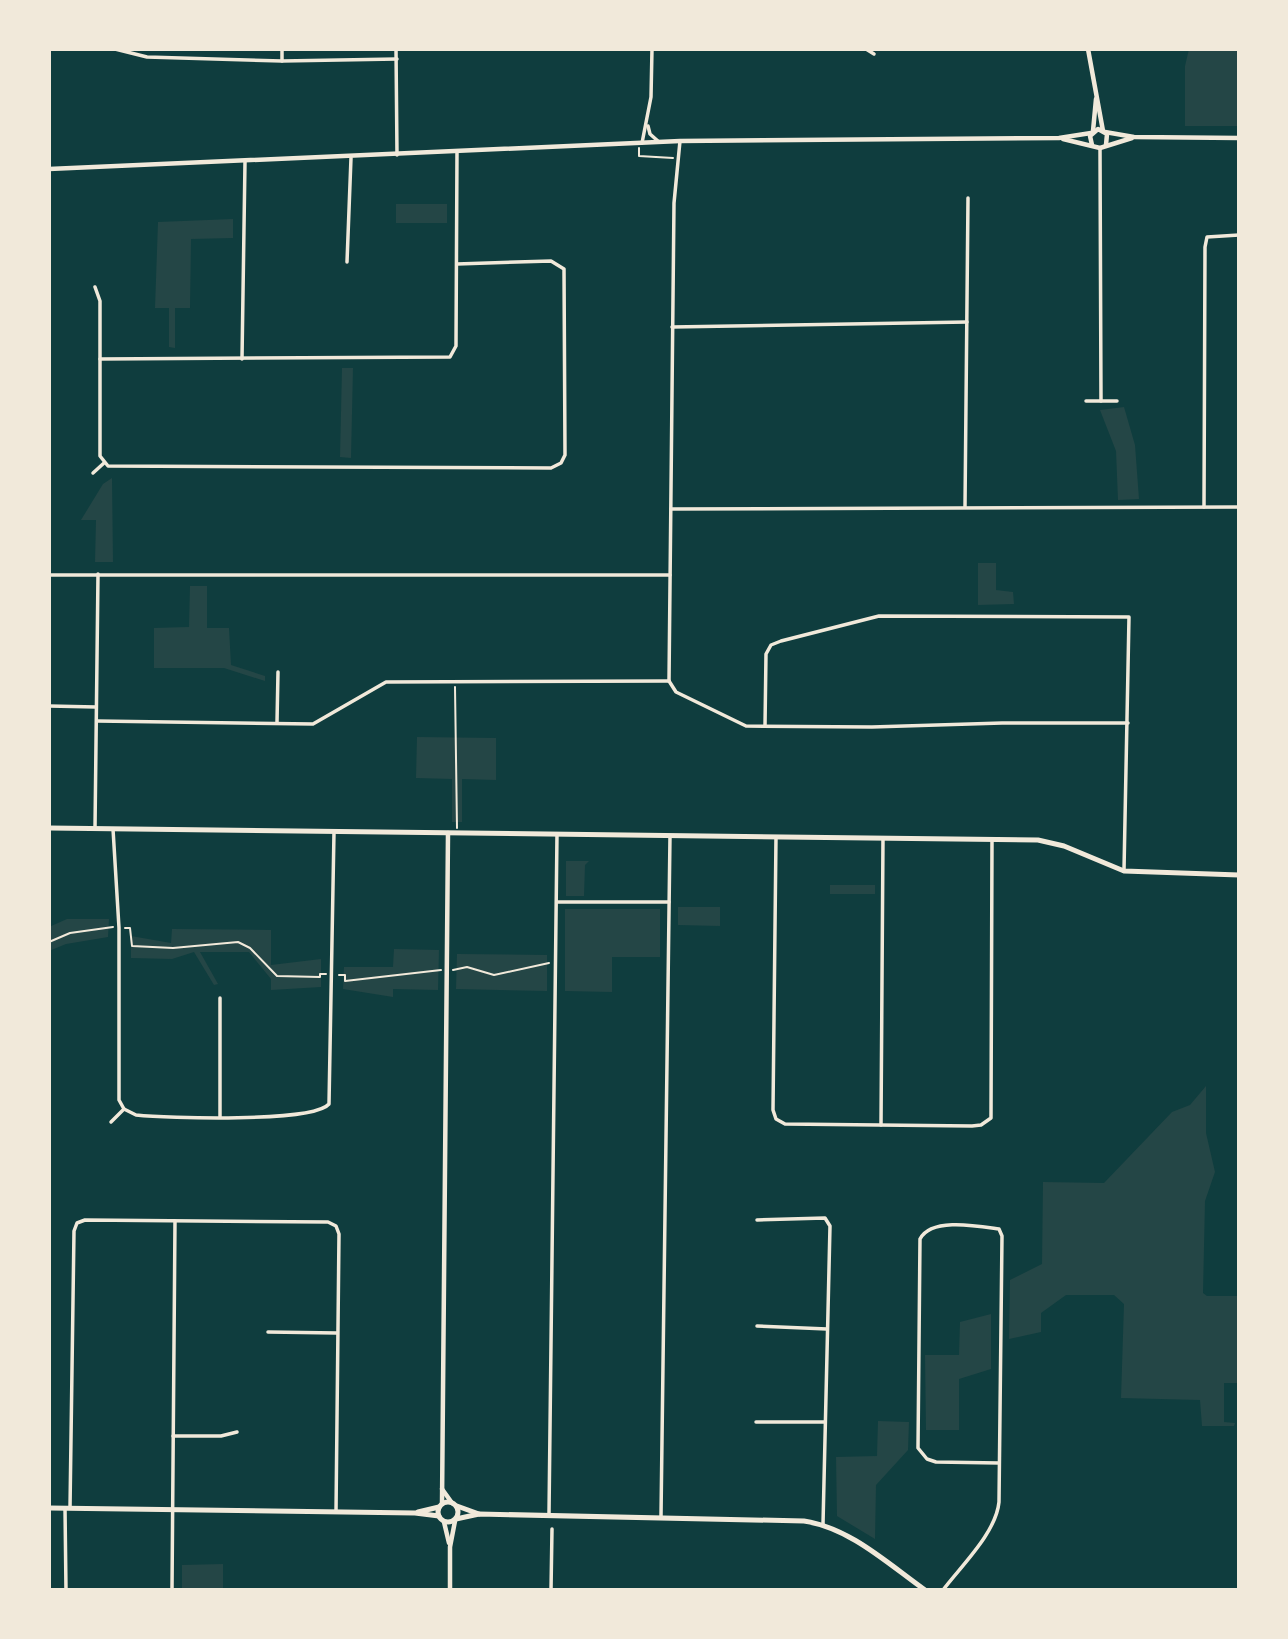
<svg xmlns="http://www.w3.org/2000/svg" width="1288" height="1639" font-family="Karla,sans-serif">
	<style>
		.green { fill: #244646 }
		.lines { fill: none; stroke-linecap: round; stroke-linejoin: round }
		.path { stroke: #f1e9da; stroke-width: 2 }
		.minor { stroke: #f1e9da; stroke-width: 3.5 }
		.tertiary { stroke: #f1e9da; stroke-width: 4.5 }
		.secondary { stroke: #f1e9da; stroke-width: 5 }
		.primary { stroke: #f1e9da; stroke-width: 5 }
	</style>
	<rect width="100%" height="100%" fill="#0f3d3e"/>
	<!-- green -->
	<g class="green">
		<path d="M1189 49H1239V126H1185V66Z"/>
		<rect x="396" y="204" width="51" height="19"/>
		<path d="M233 219V238L191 239 190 308H175V348L169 347V308H155L158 222Z"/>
		<path d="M342 368H353L351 458 340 457Z"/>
		<path d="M1124 407 1135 445 1139 499 1118 500 1116 451 1100 410Z"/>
		<path d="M112 478 113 562H95L96 520H81L103 484Z"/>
		<path d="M978 563H996V590L1013 592 1014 604 978 605Z"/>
		<path d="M190 586H207V628H229L231 665 265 676V681L224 668H154V628L189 627Z"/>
		<path d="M417 737 496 738V780L462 779V822H452V779L416 778Z"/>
		<path d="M566 861H589L585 865 584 896H566Z"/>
		<rect x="830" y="885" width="45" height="9"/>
		<path d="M678 907H720V926L678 925Z"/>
		<path d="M565 909H660V957H612V992L565 991Z"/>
		<path d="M67 919H109L108 937 66 944 49 951V927Z"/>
		<path d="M172 929 271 930V965L321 959V987L271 990V979L249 952H200L218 984 214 985 194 952 172 959 131 958V936L171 943Z"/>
		<path d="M394 949 439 950 438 990 393 989V997L343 989 344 967H393Z"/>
		<path d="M457 954 547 955V991L456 989Z"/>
		<path d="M1206 1086V1133L1215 1172 1205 1201 1203 1293 1207 1296H1239V1383H1224V1422L1235 1423 1234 1426H1202L1200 1400 1121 1398 1124 1304 1114 1295H1066L1041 1313V1332L1009 1339 1010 1280 1042 1264 1043 1182 1104 1183 1172 1112 1190 1105Z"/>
		<path d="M991 1314V1369L959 1379V1430H926L925 1355H959L960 1322Z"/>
		<path d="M878 1421 909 1422 908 1450 876 1485 875 1539 837 1516 836 1457 877 1456Z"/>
		<path d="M223 1564V1590H182V1565Z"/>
	</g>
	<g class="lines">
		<!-- path -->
		<g class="path">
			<path d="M639 148V156L673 158"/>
			<path d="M455 687 457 828"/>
			<path d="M125 928H130L132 946 173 948 238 942 250 948 277 976 320 977V974H326"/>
			<path d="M49 942 70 933 113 927"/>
			<path d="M453 970 467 967 494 975 549 963"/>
			<path d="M339 975H345V981L441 970"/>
		</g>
		<!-- minor -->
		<g class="minor">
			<path d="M115 49 147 57 282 61 397 59"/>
			<path d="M396 49 397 155"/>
			<path d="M866 49 874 54"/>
			<path d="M282 61V49"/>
			<path d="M648 126 650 134 659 142"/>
			<path d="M642 143 651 97 652 49"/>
			<path d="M1100 148 1101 401"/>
			<path d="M347 262 351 158"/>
			<path d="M95 287 100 301V456L108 466 551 468 561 463 565 455 564 269 551 261 457 264"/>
			<path d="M672 327 967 322"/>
			<path d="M100 359 450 357 456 346 457 152"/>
			<path d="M242 359 245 162"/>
			<path d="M1086 401H1117"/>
			<path d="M93 473 104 463"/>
			<path d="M965 507 968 198"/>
			<path d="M1204 507 1205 247 1207 237 1239 235"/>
			<path d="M671 509 1239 507"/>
			<path d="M49 575H670"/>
			<path d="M669 681 674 203 680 141"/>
			<path d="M669 681 676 692 746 726 872 727 1002 723H1128"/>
			<path d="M49 706 96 707"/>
			<path d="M97 721 313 724 386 682 669 681"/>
			<path d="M277 722 278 672"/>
			<path d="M765 726 766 654 771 645 781 641 879 616 1129 617 1124 870"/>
			<path d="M95 829 98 574"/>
			<path d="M113 829 119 928V1100L124 1109 136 1115C166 1118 313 1123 329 1104L334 832"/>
			<path d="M776 837 773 1110 776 1119 785 1124 972 1126 981 1125 991 1118 992 840"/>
			<path d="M557 902H669"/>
			<path d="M220 1117V998"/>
			<path d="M111 1122 124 1109"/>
			<path d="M881 1125 883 838"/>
			<path d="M757 1220 825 1218 830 1226 823 1524"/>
			<path d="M757 1326 827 1329"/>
			<path d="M268 1332 337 1333"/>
			<path d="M756 1422H824"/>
			<path d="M173 1436H221L237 1432"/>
			<path d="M65 1508 66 1590"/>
			<path d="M70 1508 74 1231 77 1223 85 1220 328 1222 336 1226 339 1234 336 1512"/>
			<path d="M549 1514 557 834"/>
			<path d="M661 1516 670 836"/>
			<path d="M172 1590 175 1221"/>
			<path d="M551 1590 552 1529"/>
			<path d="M943 1590C961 1566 996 1533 999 1502L1002 1236 999 1229C978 1226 931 1217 920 1239L918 1448 927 1459 936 1462 999 1463"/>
		</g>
		<!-- tertiary -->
		<g class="tertiary">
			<path d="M1088 49 1103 131"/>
			<path d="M1093 131 1096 99"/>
			<path d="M1105 132 1134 137 1239 138"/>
			<path d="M1063 139 1100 148 1132 138"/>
			<path d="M1092 145 1090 136 1098 129 1107 134 1106 145"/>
			<path d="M49 169 680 141 1059 138 1091 133"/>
			<path d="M442 1489 452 1503"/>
			<path d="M442 1504 448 833"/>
			<path d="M444 1522 449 1543"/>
			<path d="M450 1590V1547L455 1521"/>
		</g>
		<!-- secondary -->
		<g class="secondary">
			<circle cx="448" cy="1512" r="10"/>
			<path d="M457 1506 479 1514"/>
			<path d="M49 1508 415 1513 439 1516"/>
			<path d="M418 1512 439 1507"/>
			<path d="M456 1519 479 1514 804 1521C850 1528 887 1563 925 1590"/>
		</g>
		<!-- primary -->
		<path class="primary" d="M49 828 1038 840 1064 846 1124 871 1239 875"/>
	</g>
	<!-- border -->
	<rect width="1288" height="1639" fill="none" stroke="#f1e9da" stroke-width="102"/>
</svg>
